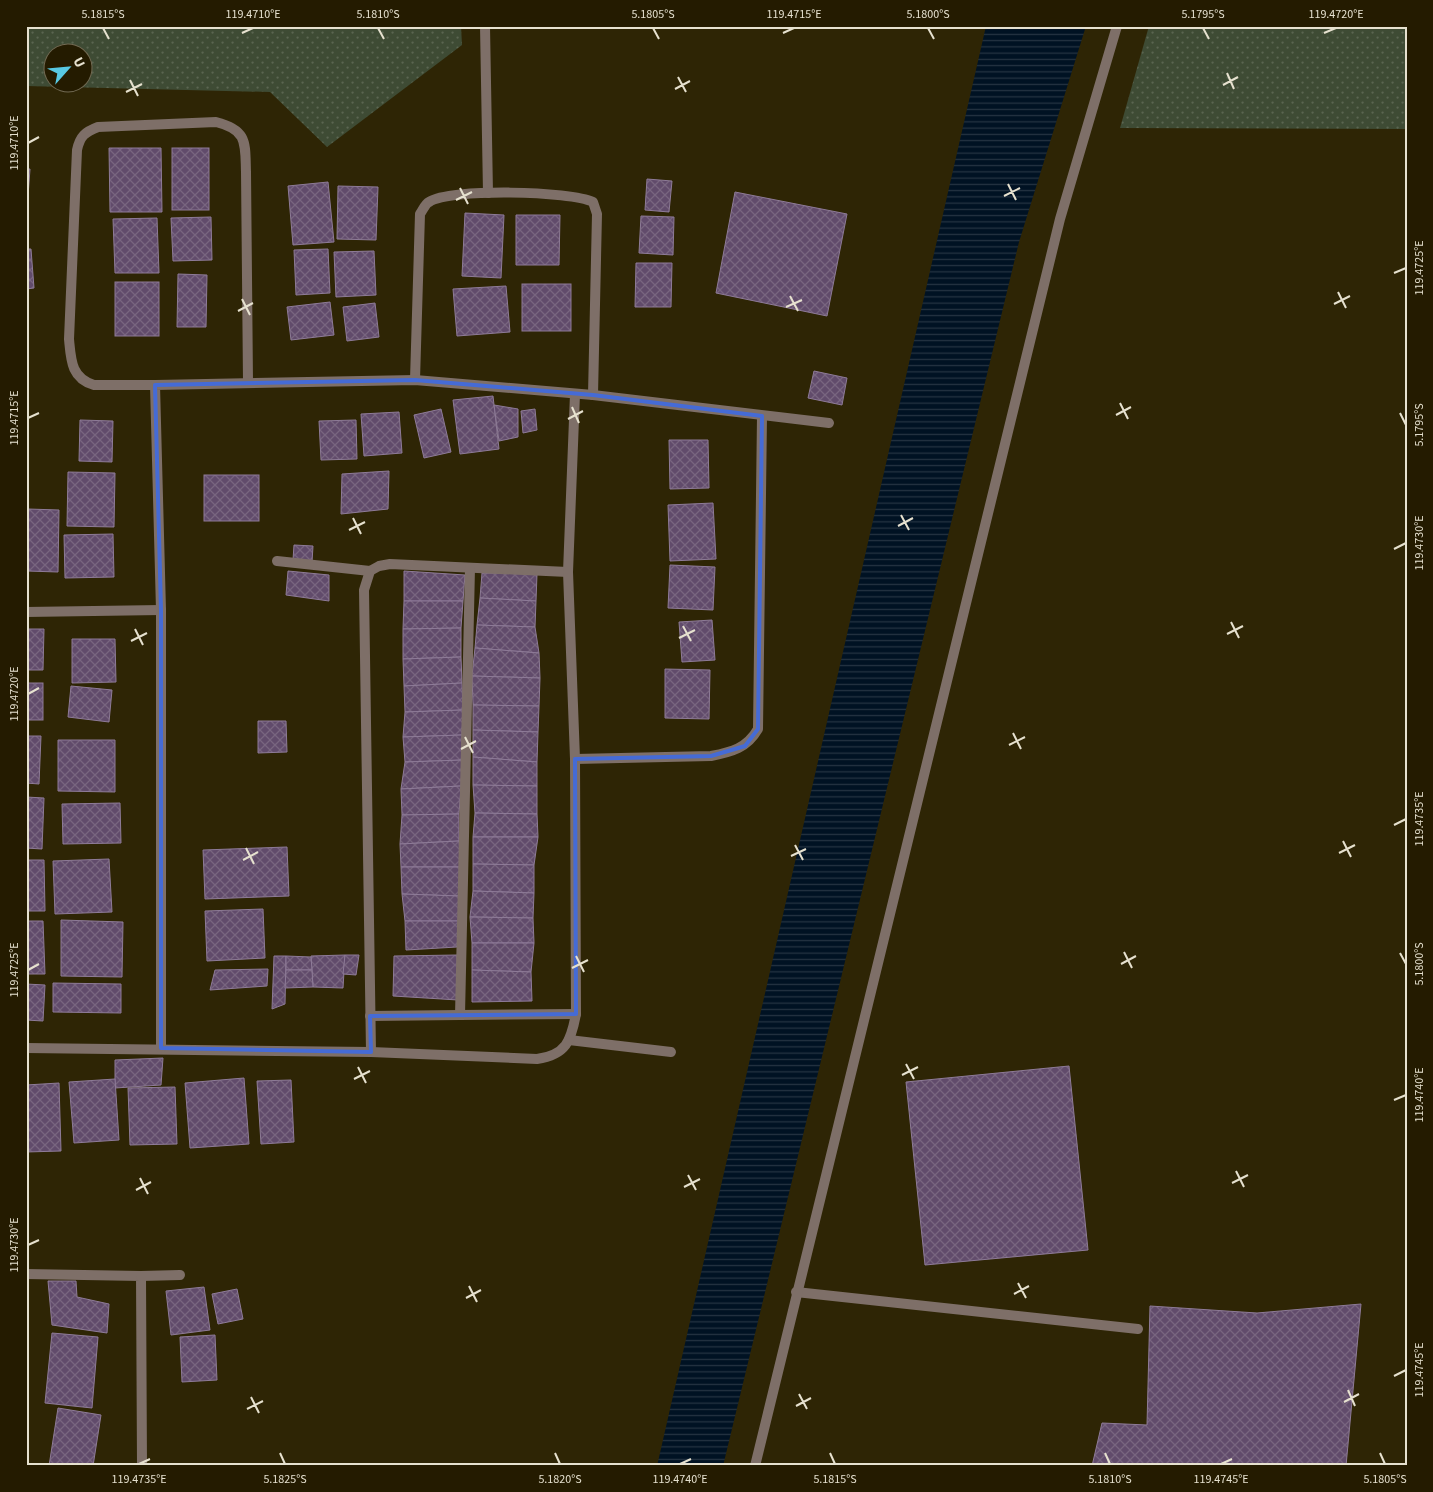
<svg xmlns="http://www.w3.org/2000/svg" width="1433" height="1492" font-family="'Source Sans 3',sans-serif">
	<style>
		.grass { fill: url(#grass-dots); fill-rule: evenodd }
		.water { fill: url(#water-rules) }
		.building { fill: url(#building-cross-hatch); stroke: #8e7b98 }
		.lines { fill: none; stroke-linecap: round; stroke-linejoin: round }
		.service { stroke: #7e6f68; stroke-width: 10 }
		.minor { stroke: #7e6f68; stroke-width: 10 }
		.marked { fill: none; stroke: #456bd6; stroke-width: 4; stroke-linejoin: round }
		.ticks { fill: none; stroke: #e6e1cf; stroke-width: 2 }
		.neatline { fill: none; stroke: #e6e1cf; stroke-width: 2 }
		.ticks-label { font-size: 12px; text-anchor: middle; fill: #e6e1cf }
	</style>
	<defs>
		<pattern id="grass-dots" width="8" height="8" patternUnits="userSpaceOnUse" patternTransform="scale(1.25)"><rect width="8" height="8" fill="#3e4b34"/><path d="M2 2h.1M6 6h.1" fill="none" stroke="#5a6550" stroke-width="1.8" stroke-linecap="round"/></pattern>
		<pattern id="water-rules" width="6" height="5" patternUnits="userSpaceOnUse" patternTransform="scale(1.25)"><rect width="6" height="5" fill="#001223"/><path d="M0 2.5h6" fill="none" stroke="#253442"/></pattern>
		<pattern id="building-cross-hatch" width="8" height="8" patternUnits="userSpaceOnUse" patternTransform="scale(1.25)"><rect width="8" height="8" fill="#614b6b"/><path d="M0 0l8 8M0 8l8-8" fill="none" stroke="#78657f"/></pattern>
	</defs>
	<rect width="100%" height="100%" fill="#2e2505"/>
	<!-- grass -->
	<g class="grass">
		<path d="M26 26H461L462 45 327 147 270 92 26 86ZM52 52H82V82H52Z"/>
		<path d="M1149 26H1407V129L1120 128Z"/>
	</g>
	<!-- water -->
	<path class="water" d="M986 26H1086L1019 242 723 1466H657Z"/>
	<!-- building -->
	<g class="building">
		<path d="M109 148H161L162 212H110Z"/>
		<rect x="172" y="148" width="37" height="62"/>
		<path d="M26 169H30L26 223Z"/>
		<path d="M647 179 672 181 669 212 645 210Z"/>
		<path d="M328 182 334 242 293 245 288 186Z"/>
		<path d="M338 186 378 187 376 240 337 239Z"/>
		<path d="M735 192 847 214 827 316 716 293Z"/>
		<path d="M465 213 504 215 501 278 462 276Z"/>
		<path d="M516 215H560L559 265H516Z"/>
		<path d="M641 216 674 217 673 255 639 253Z"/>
		<path d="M211 217 212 260 173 261 171 218Z"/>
		<path d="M157 218 159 273H115L113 219Z"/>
		<path d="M26 249H31L34 288 26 289Z"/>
		<path d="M328 249 330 293 296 295 294 250Z"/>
		<path d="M374 251 376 295 336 297 334 252Z"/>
		<path d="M636 263H672L671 307H635Z"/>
		<path d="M178 274 207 275 206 327H177Z"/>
		<rect x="115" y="282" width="44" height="54"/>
		<rect x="522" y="284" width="49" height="47"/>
		<path d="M506 286 510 332 457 336 453 289Z"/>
		<path d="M26 300H28L27 349 26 348Z"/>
		<path d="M330 302 334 335 291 340 287 307Z"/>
		<path d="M375 303 379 337 347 341 343 307Z"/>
		<path d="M814 371 847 378 842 405 808 398Z"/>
		<path d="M493 396 499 449 460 454 453 400Z"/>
		<path d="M494 405 518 409V437L499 441Z"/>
		<path d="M441 409 451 452 424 458 414 415Z"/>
		<path d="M535 409 537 430 523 433 521 411Z"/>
		<path d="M399 412 402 453 364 456 361 414Z"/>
		<path d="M80 420 113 421 112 462 79 461Z"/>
		<path d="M356 420 357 459 321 460 319 421Z"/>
		<path d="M669 440H708L709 488 670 489Z"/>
		<path d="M389 471 388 509 341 514 342 474Z"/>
		<path d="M68 472 115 473 114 527 67 526Z"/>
		<rect x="204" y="475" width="55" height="46"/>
		<path d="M713 503 716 559 670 561 668 505Z"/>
		<path d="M28 509 59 510 58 572 27 571Z"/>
		<path d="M113 534 114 577 65 578 64 535Z"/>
		<path d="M294 545 313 546 312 562 293 560Z"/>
		<path d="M670 565 715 567 713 610 668 608Z"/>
		<path d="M288 571 329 575V601L286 595Z"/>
		<path d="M404 571 465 575 463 601H404Z"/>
		<path d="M482 573 537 574 536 601 480 598Z"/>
		<path d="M480 598 536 601 535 627 477 625Z"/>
		<path d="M404 601H463L461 628 403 629Z"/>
		<path d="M712 620 715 660 682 662 679 622Z"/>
		<path d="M477 625 535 627 539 653 475 648Z"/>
		<path d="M461 628V657L403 659V629Z"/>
		<path d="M26 629H44L43 670H26Z"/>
		<path d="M72 639H115L116 682 72 683Z"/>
		<path d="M475 648 539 653 540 678 472 676Z"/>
		<path d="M461 657 462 683 404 686 403 659Z"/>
		<path d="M665 669 710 670 709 719 665 718Z"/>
		<path d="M472 676 540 678 539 706 473 705Z"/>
		<rect x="26" y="683" width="17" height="37"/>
		<path d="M462 683 463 710 405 712 404 686Z"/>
		<path d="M71 686 112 690 109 722 68 717Z"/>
		<path d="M473 705 539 706 538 732 473 730Z"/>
		<path d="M463 710 462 735 403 737 405 712Z"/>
		<path d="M258 721H286L287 752 258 753Z"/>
		<path d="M473 730 538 732 537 762 473 757Z"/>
		<path d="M462 735 463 760 405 762 403 737Z"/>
		<path d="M26 736H41L39 784 26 783Z"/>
		<path d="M58 740H115V792L58 791Z"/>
		<path d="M473 757 537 762V786L473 785Z"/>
		<path d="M463 760 461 786 401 789 405 762Z"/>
		<path d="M473 785 537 786V814L475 813Z"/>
		<path d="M461 786 459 814 402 815 401 789Z"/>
		<path d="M26 797 44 798 42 849 26 848Z"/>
		<path d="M120 803 121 843 63 844 62 804Z"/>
		<path d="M475 813 537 814 538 837H473Z"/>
		<path d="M459 814V841L400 844 402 815Z"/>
		<path d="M473 837H538L534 865 473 864Z"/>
		<path d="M459 841 461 867H401L400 844Z"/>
		<path d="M287 847 289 896 205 899 203 850Z"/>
		<path d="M109 859 112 912 55 914 53 861Z"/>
		<path d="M26 860H44L45 911H26Z"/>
		<path d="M473 864 534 865V893L473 891Z"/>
		<path d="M401 867H461L459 896 402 894Z"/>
		<path d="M473 891 534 893 533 918 470 917Z"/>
		<path d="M402 894 459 896 460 921H405Z"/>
		<path d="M263 909 265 958 207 961 205 911Z"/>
		<path d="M470 917 533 918 534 943H472Z"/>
		<path d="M61 920 123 922 122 977 61 976Z"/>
		<path d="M26 921H43L45 974H26Z"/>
		<path d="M405 921H460L457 947 406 950Z"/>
		<path d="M472 943H534L531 972 472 970Z"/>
		<path d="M345 955 343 988 313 987 311 956Z"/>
		<path d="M345 955H359L356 975 343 974Z"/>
		<path d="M457 955 458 1000 393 996 394 956Z"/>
		<path d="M274 956H286L285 1004 272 1009Z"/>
		<path d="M286 956 311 957 312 970H286Z"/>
		<path d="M268 969 267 986 210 990 215 970Z"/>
		<path d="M286 970H312L313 987 285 988Z"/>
		<path d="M472 970 531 972 532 1001 472 1002Z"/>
		<path d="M53 983 121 984V1013L53 1012Z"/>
		<path d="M26 984 45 985 43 1021 26 1020Z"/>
		<path d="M163 1058 161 1085 115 1088V1060Z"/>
		<path d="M1069 1066 1088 1250 925 1265 906 1082Z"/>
		<path d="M244 1078 249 1144 190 1148 185 1083Z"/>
		<path d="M115 1079 119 1140 74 1143 69 1082Z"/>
		<path d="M291 1080 294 1142 261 1144 257 1081Z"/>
		<path d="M59 1083 61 1151 26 1152V1085Z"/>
		<path d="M175 1087 177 1144 130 1145 128 1088Z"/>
		<path d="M48 1281H76L77 1297 109 1304 107 1333 52 1325Z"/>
		<path d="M204 1287 210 1330 171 1335 166 1291Z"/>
		<path d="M237 1289 243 1319 218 1324 212 1294Z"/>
		<path d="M1361 1304 1346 1466H1092L1102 1423 1147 1425 1150 1306 1257 1313Z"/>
		<path d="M52 1333 98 1337 92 1408 45 1403Z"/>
		<path d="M215 1335 217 1380 182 1382 180 1337Z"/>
		<path d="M58 1408 101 1415 93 1466H49Z"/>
	</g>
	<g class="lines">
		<!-- service -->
		<path class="service" d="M796 1292 1138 1329"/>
		<!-- minor -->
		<g class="minor">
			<path d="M485 26 488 193"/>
			<path d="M415 380 420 214C423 210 425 204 429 202 450 188 571 191 593 202L597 214 593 395"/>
			<path d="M155 385H94C71 378 71 360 69 339L77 150C80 136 85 132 98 127L216 122C248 130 245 143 246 172L248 382"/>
			<path d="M277 561 370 571 379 566 390 564 568 572"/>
			<path d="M470 568 460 1015 576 1014"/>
			<path d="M370 571 364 590 371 1052"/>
			<path d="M26 612 161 610"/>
			<path d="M575 759 711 756C732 752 747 748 758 729L762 416"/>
			<path d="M370 1016 460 1015"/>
			<path d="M569 1040 671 1052"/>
			<path d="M26 1048 371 1052 537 1059C566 1055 571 1041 576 1014L575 759 568 572 575 394"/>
			<path d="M161 1048V610L155 385 415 380 593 395 829 423"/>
			<path d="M26 1274 141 1276 142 1466"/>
			<path d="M141 1276 180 1275"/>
			<path d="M755 1466 1060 219 1117 26"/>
		</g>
	</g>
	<!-- marked area -->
	<path class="marked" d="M415 380 593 395 762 416 758 729 745 746 711 756 575 759 576 1014 370 1016 371 1052 161 1048V610L155 385Z"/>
	<!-- ticks -->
	<path class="ticks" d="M103 28 109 39M378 28 384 39M653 28 659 39M928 28 934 39M1203 28 1209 39M242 33 253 28M783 33 794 28M1324 33 1336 28M1227 73 1234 89M678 77 686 92M130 80 138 96M1223 85 1238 77M675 89 690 81M126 92 142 84M28 143 39 137M1008 184 1016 200M460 188 468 204M1004 196 1020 188M456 200 472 192M1394 273 1406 268M1338 292 1346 308M790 296 798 311M242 299 250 315M1334 304 1350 296M786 307 802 300M238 311 253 303M1120 403 1128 419M572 407 579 423M1400 413 1406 425M1116 415 1131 407M28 418 39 413M568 419 583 411M901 515 909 530M353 518 361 534M898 526 913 518M349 530 365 522M1394 549 1406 543M1231 622 1239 638M683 626 691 641M135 629 143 645M1227 634 1243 626M679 638 695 630M131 641 147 633M28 694 39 688M1013 733 1021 749M465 737 473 753M1009 745 1025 737M461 749 476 741M1394 825 1406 819M1343 841 1351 857M795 845 803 860M246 848 254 864M1339 853 1355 845M791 856 806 849M243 860 258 852M1124 952 1132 968M1400 953 1406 964M576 956 584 972M1121 964 1136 956M572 968 588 960M28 970 39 964M906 1064 914 1079M358 1067 366 1083M902 1075 918 1067M354 1079 370 1071M1394 1100 1406 1095M1236 1171 1244 1187M688 1175 696 1190M140 1178 148 1194M1232 1183 1248 1175M684 1187 700 1179M136 1190 151 1182M28 1245 39 1240M1018 1283 1026 1298M469 1286 477 1302M1014 1294 1029 1286M466 1298 481 1290M1394 1376 1406 1370M1348 1390 1355 1406M799 1394 807 1409M251 1397 259 1413M1344 1402 1359 1394M796 1406 811 1398M247 1409 263 1401M280 1453 285 1464M555 1453 560 1464M830 1453 835 1464M1105 1453 1110 1464M1380 1453 1385 1464M139 1464 150 1459M680 1464 691 1459M1221 1464 1232 1459"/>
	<!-- border -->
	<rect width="1433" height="1492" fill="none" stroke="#241b00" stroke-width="55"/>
	<!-- north arrow -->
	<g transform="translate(68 68) rotate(63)"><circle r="24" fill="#241b00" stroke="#726a53"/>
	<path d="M0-4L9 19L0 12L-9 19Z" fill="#58c9e3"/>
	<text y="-8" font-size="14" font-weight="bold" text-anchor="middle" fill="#e6e1cf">U</text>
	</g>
	<rect x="28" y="28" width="1378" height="1436" class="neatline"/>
	<g class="ticks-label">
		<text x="103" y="18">5.1815°S</text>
		<text x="253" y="18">119.4710°E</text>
		<text x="378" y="18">5.1810°S</text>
		<text x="653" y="18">5.1805°S</text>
		<text x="794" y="18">119.4715°E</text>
		<text x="928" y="18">5.1800°S</text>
		<text x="1203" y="18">5.1795°S</text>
		<text x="1336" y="18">119.4720°E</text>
		<text transform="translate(14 143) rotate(-90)" y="4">119.4710°E</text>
		<text transform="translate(1419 268) rotate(-90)" y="4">119.4725°E</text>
		<text transform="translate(14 418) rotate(-90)" y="4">119.4715°E</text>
		<text transform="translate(1419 425) rotate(-90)" y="4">5.1795°S</text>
		<text transform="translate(1419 543) rotate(-90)" y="4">119.4730°E</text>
		<text transform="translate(14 694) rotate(-90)" y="4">119.4720°E</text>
		<text transform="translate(1419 819) rotate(-90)" y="4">119.4735°E</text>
		<text transform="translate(1419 964) rotate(-90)" y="4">5.1800°S</text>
		<text transform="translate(14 970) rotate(-90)" y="4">119.4725°E</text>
		<text transform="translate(1419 1095) rotate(-90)" y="4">119.4740°E</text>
		<text transform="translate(14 1245) rotate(-90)" y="4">119.4730°E</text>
		<text transform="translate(1419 1370) rotate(-90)" y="4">119.4745°E</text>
		<text x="139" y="1483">119.4735°E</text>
		<text x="285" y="1483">5.1825°S</text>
		<text x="560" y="1483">5.1820°S</text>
		<text x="680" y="1483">119.4740°E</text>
		<text x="835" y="1483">5.1815°S</text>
		<text x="1110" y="1483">5.1810°S</text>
		<text x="1221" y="1483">119.4745°E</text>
		<text x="1385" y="1483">5.1805°S</text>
	</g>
</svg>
